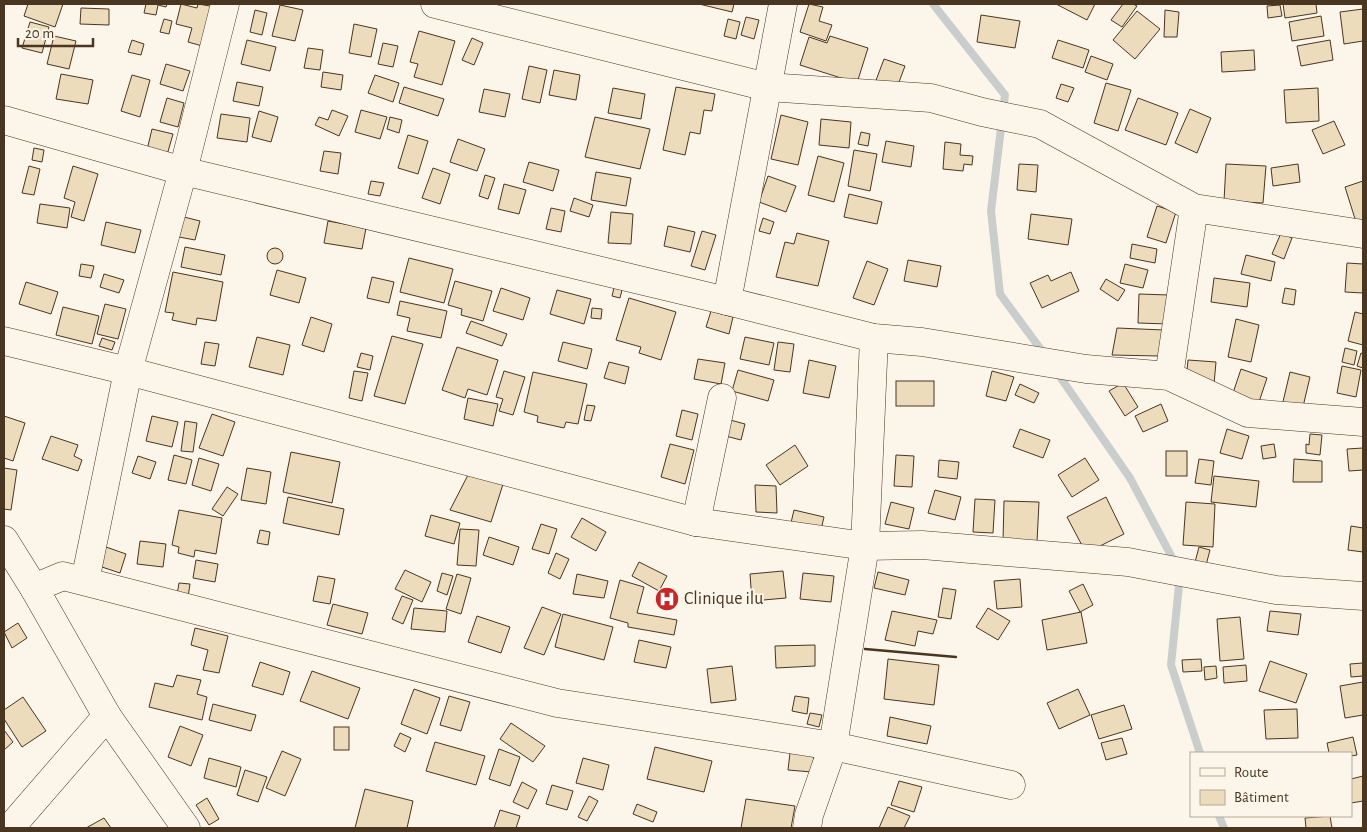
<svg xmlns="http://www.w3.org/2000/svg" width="1367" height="832" font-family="'Alegreya Sans',sans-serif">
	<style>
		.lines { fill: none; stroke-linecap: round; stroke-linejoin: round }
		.stream { stroke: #c9cecd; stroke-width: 8 }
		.building { fill: #ecdcbc; stroke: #4a3520 }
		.minor-casing { stroke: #4a3520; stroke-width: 29 }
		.minor { stroke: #fbf6e9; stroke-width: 28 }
		.wall { stroke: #4a3520; stroke-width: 2.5 }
		.labels { text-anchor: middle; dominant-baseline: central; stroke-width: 4; stroke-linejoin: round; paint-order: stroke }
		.poi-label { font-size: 18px; fill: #4a3520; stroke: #fbf6e9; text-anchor: start }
	</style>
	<rect width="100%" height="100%" fill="#fbf6e9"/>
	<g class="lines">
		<!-- stream -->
		<g class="stream">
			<path d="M933 4 1005 95 991 211 1000 294 1045 355"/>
			<path d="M1056 371 1130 478 1176 565"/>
			<path d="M1180 575 1171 665 1200 753"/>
			<path d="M1219 816 1224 828"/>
		</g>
	</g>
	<!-- building -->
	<g class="building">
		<path d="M28 4H63L55 27 24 16Z"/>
		<path d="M146 4H167L166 7 158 5 156 15 144 13Z"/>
		<path d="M181 4 197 8 198 4 216 7 206 47 188 42 192 28 176 24Z"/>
		<path d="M699 4H734L732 12Z"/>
		<path d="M809 4 823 7 819 21 832 25 826 41 800 32Z"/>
		<path d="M1056 4H1095L1087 20Z"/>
		<path d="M1123 4H1133L1137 6 1122 27 1111 20Z"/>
		<path d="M1283 4H1316L1317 13 1285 18Z"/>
		<path d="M280 5 303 10 295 41 272 36Z"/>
		<path d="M1280 5 1282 16 1268 18 1267 6Z"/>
		<path d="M81 8 109 9V25L80 24Z"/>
		<path d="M1363 9V41L1344 44 1340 12Z"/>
		<path d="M255 10 267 13 262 35 250 32Z"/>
		<path d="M1165 10 1179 12 1177 37H1164Z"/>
		<path d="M1137 11 1160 29 1135 59 1113 40Z"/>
		<path d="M981 15 1020 21 1015 48 977 42Z"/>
		<path d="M1321 16 1324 36 1292 41 1289 22Z"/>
		<path d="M746 17 759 20 754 39 741 35Z"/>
		<path d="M164 19 172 21 169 34 160 32Z"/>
		<path d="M728 19 740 22 736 39 724 36Z"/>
		<path d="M30 22 49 27 42 53 22 48Z"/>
		<path d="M354 24 377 29 371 57 349 53Z"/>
		<path d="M419 31 455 41 442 85 414 77 418 64 410 62Z"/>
		<path d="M54 36 76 41 69 69 47 64Z"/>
		<path d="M830 36 868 48 857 83 800 65 809 37 827 43Z"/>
		<path d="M472 38 483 43 474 65 462 60Z"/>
		<path d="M132 40 144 44 141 55 128 52Z"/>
		<path d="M247 40 276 47 270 71 241 64Z"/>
		<path d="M1058 40 1089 50 1083 68 1052 58Z"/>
		<path d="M1330 40 1333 60 1301 66 1297 46Z"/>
		<path d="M383 43 398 46 393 67 378 64Z"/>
		<path d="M308 48 323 50 320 70 304 68Z"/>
		<path d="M1254 50 1255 70 1222 72 1221 52Z"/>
		<path d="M1091 56 1113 64 1107 80 1085 72Z"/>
		<path d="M884 59 905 66 896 90 875 83Z"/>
		<path d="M166 64 190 71 183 91 160 84Z"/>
		<path d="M529 66 547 70 540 103 522 99Z"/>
		<path d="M554 70 580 75 576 100 549 95Z"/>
		<path d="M323 72 343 75 341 90 321 87Z"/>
		<path d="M61 74 93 80 88 104 56 99Z"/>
		<path d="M132 75 150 80 140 117 121 111Z"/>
		<path d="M375 75 399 83 393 102 368 93Z"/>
		<path d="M237 82 263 87 259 106 233 101Z"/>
		<path d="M1106 83 1131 90 1118 131 1094 123Z"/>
		<path d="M1061 84 1074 88 1068 102 1056 98Z"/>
		<path d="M404 87 444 99 438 116 399 103Z"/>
		<path d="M676 87 715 94 712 111 704 110 700 134 690 132 685 155 663 150Z"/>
		<path d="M613 88 645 94 641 119 608 113Z"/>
		<path d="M1318 88 1319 121 1286 123 1284 90Z"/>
		<path d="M484 89 510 94 505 117 479 112Z"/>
		<path d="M167 98 184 103 178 127 160 122Z"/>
		<path d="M1138 98 1178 113 1166 145 1125 130Z"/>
		<path d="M1190 109 1211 118 1197 153 1175 143Z"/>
		<path d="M332 110 348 116 339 136 315 125 319 117 328 120Z"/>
		<path d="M361 110 387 117 380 139 355 132Z"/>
		<path d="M259 111 278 117 271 142 252 137Z"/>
		<path d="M221 114 250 118 247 142 217 138Z"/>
		<path d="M781 115 808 122 798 165 771 159Z"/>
		<path d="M390 117 402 120 399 133 387 129Z"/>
		<path d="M595 117 650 129 640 169 585 157Z"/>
		<path d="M821 119 851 122 849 148 819 145Z"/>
		<path d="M1334 121 1345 145 1323 154 1312 130Z"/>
		<path d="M152 129 173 134 167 155 147 150Z"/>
		<path d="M861 132 870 134 868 146 858 144Z"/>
		<path d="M408 135 428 141 418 174 398 168Z"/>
		<path d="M458 139 485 149 477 171 450 162Z"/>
		<path d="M886 141 914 146 911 167 882 162Z"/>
		<path d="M945 142 961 144 960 155 973 156 972 165 964 164 963 171 943 169Z"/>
		<path d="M34 148 44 150 42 162 32 160Z"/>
		<path d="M854 150 877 154 870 191 848 186Z"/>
		<path d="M324 151 341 153 338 174 320 171Z"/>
		<path d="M818 156 844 163 834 202 808 195Z"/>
		<path d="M529 162 559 170 553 191 523 182Z"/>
		<path d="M1019 164 1038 165 1036 192 1017 190Z"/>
		<path d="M1226 164 1266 166 1263 203 1224 201Z"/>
		<path d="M1298 164 1300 182 1273 186 1271 168Z"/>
		<path d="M29 166 40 169 34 195 22 193Z"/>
		<path d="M73 166 98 174 84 221 71 217 75 202 64 198Z"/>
		<path d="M433 168 450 174 440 204 422 198Z"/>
		<path d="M596 172 631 178 626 206 591 200Z"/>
		<path d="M485 175 495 178 488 199 479 196Z"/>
		<path d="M768 176 796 186 786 212 759 202Z"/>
		<path d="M371 181 384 183 380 196 368 194Z"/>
		<path d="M1363 181V219L1356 222 1345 187Z"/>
		<path d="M504 184 526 190 519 214 498 209Z"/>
		<path d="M849 194 882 202 877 224 844 217Z"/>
		<path d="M574 198 593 205 589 217 570 211Z"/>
		<path d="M40 204 70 208 67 228 37 223Z"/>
		<path d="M1157 206 1176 212 1166 243 1147 237Z"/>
		<path d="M551 208 565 211 561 232 546 229Z"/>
		<path d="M611 212 633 214 631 244 608 243Z"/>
		<path d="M1031 214 1072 219 1068 245 1028 239Z"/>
		<path d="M184 217 200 221 195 240 179 237Z"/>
		<path d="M763 218 774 222 770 234 759 231Z"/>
		<path d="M328 221 366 228 362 249 324 243Z"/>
		<path d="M106 222 141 230 135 253 101 245Z"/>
		<path d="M668 226 695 232 690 252 664 246Z"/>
		<path d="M702 231 716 235 705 270 691 266Z"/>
		<path d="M797 233 829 241 818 286 776 277 785 242 794 244Z"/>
		<path d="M1281 233 1292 238 1284 259 1272 254Z"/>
		<path d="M1132 244 1157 249 1155 263 1130 258Z"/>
		<path d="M185 247 225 255 221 275 181 267Z"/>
		<circle cx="275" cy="256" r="8"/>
		<path d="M1246 255 1275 262 1271 281 1241 274Z"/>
		<path d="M409 258 453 269 444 303 400 292Z"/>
		<path d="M908 260 941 266 937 287 904 281Z"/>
		<path d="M867 261 888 269 874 305 853 298Z"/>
		<path d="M1347 263 1363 264V293L1345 292Z"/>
		<path d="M81 264 94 266 91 278 79 276Z"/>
		<path d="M1125 264 1148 270 1143 288 1120 283Z"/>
		<path d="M277 270 306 278 299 303 270 295Z"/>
		<path d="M173 272 223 282 216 321 197 318 196 325 172 320 174 313 165 312Z"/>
		<path d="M1071 272 1079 291 1042 308 1030 283 1048 275 1051 281Z"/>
		<path d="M104 274 124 280 119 293 100 287Z"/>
		<path d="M372 277 394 282 389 303 367 298Z"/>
		<path d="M1214 278 1250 283 1247 307 1211 302Z"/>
		<path d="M1106 279 1125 290 1118 301 1100 289Z"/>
		<path d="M455 281 492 291 483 321 461 315 462 309 448 305Z"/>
		<path d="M26 282 58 292 51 314 19 304Z"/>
		<path d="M615 284 623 286 620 298 612 296Z"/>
		<path d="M501 288 530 298 523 320 493 311Z"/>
		<path d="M1285 288 1296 290 1294 305 1282 303Z"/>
		<path d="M557 290 591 299 584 324 550 314Z"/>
		<path d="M1139 294 1169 295 1168 324 1138 323Z"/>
		<path d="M629 298 676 312 661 360 639 353 641 347 616 340Z"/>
		<path d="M400 301 447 311 441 338 407 331 410 318 397 315Z"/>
		<path d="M105 304 126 309 118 339 97 334Z"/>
		<path d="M63 307 99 316 92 344 56 335Z"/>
		<path d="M592 308 602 309 601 319 591 318Z"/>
		<path d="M711 311 733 317 729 334 706 327Z"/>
		<path d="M1355 312 1363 314V345L1348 341Z"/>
		<path d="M311 317 332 324 324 352 302 345Z"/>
		<path d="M1236 319 1259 325 1251 362 1228 357Z"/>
		<path d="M471 321 507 334 502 346 466 333Z"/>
		<path d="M1117 328 1164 330 1159 356 1112 355Z"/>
		<path d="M392 336 423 344 405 404 374 396Z"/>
		<path d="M257 337 290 345 283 375 249 367Z"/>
		<path d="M745 337 774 343 769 365 740 359Z"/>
		<path d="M102 338 115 342 112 350 99 346Z"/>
		<path d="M205 342 219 344 215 366 201 364Z"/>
		<path d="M563 342 592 349 587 369 558 361Z"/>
		<path d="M778 342 794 344 790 372 774 370Z"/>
		<path d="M457 347 498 360 487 395 468 389 465 398 442 390Z"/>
		<path d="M1345 348 1357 351 1354 365 1342 362Z"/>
		<path d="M361 353 373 356 370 370 357 367Z"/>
		<path d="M1361 353 1363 354V368L1357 366Z"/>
		<path d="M698 359 725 363 721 384 694 379Z"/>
		<path d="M809 360 836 366 829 398 803 393Z"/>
		<path d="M1188 360 1216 362 1214 384 1186 381Z"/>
		<path d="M609 362 629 367 625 384 604 378Z"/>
		<path d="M1342 366 1361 370 1356 397 1337 393Z"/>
		<path d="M1241 369 1267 378 1258 405 1232 396Z"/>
		<path d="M738 370 774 380 768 401 732 391Z"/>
		<path d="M354 371 368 373 362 401 349 398Z"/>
		<path d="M504 371 525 377 513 415 499 411 503 399 496 397Z"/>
		<path d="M992 371 1014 377 1006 401 986 396Z"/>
		<path d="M533 372 587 384 578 424 566 422 564 428 537 422 538 416 524 412Z"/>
		<path d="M1290 372 1310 377 1302 411 1282 406Z"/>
		<rect x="896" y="381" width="38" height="25"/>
		<path d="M1123 383 1138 407 1125 416 1109 391Z"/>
		<path d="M1020 384 1039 393 1034 403 1015 395Z"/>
		<path d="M468 398 498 404 493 426 464 419Z"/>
		<path d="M1161 404 1168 421 1143 432 1135 416Z"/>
		<path d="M587 405 595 406 591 421 584 420Z"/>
		<path d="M682 410 698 414 692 440 676 436Z"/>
		<path d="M212 414 235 422 223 456 199 448Z"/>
		<path d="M4 416 25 423 13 461 4 458Z"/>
		<path d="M152 416 178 422 172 447 146 441Z"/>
		<path d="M723 418 745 424 741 440 718 434Z"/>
		<path d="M185 421 197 423 193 452 181 451Z"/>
		<path d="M1020 429 1050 440 1043 458 1013 447Z"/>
		<path d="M1227 429 1249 436 1242 459 1220 453Z"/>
		<path d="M1310 434 1322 435 1320 455 1306 453V444L1309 445Z"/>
		<path d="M51 436 78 445 74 456 82 460 78 471 42 459Z"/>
		<path d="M670 444 694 450 685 484 661 477Z"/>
		<path d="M1274 444 1276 457 1263 459 1261 446Z"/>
		<path d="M795 445 808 466 780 485 766 465Z"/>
		<path d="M1363 448V470L1349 471 1347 449Z"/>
		<rect x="1166" y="451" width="21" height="25"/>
		<path d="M291 452 340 462 332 503 283 492Z"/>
		<path d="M174 455 192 460 186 484 168 480Z"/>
		<path d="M896 455 914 456 912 487 894 486Z"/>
		<path d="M138 456 156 462 150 479 132 473Z"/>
		<path d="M199 458 219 464 211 491 192 485Z"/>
		<path d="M1085 458 1099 480 1072 497 1058 475Z"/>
		<path d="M1199 459 1214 461 1211 485 1195 483Z"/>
		<path d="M1294 459 1322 461V482H1293Z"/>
		<path d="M939 460 959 462 957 479 938 477Z"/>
		<path d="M4 468 17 470 11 510 4 509Z"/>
		<path d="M247 468 271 472 266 504 241 500Z"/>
		<path d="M469 473 504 481 491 522 450 510Z"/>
		<path d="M1214 476 1259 481 1256 507 1211 502Z"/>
		<path d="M755 485 776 486 777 513 756 512Z"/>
		<path d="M227 487 238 494 223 516 212 509Z"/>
		<path d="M935 490 961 497 955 520 928 513Z"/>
		<path d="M288 497 344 509 339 535 283 523Z"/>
		<path d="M1106 497 1124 534 1086 553 1067 517Z"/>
		<path d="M975 499 995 500 993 533 973 532Z"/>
		<path d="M1004 501 1039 502 1037 542 1003 541Z"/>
		<path d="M891 502 914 508 909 529 885 524Z"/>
		<path d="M1186 502 1215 504 1213 547 1183 545Z"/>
		<path d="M179 510 222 518 216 554 195 550 194 557 178 553 179 547 172 545Z"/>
		<path d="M794 510 824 517 820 534 790 527Z"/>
		<path d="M431 515 460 523 454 544 425 536Z"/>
		<path d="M582 518 606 532 596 551 571 537Z"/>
		<path d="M541 524 557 529 549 554 532 549Z"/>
		<path d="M1351 526 1363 528V552L1348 550Z"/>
		<path d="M460 529 479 530 476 566 457 565Z"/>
		<path d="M260 530 270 532 268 545 257 543Z"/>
		<path d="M489 537 519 547 513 565 483 555Z"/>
		<path d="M140 541 166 544 163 567 137 564Z"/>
		<path d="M106 547 126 554 120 573 99 566Z"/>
		<path d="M1199 547 1210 550 1205 569 1194 566Z"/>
		<path d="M556 553 569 559 560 579 548 573Z"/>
		<path d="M196 560 218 564 215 582 193 578Z"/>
		<path d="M639 562 667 576 659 591 632 576Z"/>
		<path d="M405 570 431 582 422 602 395 589Z"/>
		<path d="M783 571 786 598 752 601 750 574Z"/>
		<path d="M878 572 909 580 905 595 874 588Z"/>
		<path d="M442 573 453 576 447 595 437 591Z"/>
		<path d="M803 573 834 576 831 602 800 599Z"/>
		<path d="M457 574 471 578 461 614 446 609Z"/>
		<path d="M577 574 608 581 604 598 573 594Z"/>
		<path d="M318 576 335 579 330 604 313 601Z"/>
		<path d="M1020 579 1022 607 997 609 994 581Z"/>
		<path d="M620 580 644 587 637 613 677 620 674 635 628 627V623L610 618Z"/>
		<path d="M179 583 190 584 188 597 177 595Z"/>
		<path d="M1083 584 1093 605 1080 612 1069 591Z"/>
		<path d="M943 588 956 590 951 619 938 617Z"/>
		<path d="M402 596 413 600 403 624 392 619Z"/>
		<path d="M333 604 368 613 362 634 327 625Z"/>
		<path d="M542 607 561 614 544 655 524 648Z"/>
		<path d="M414 608 447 611 445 632 411 629Z"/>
		<path d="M988 608 1010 621 998 640 976 627Z"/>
		<path d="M892 611 937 620 933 634 918 631 915 646 885 640Z"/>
		<path d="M1270 611 1301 614 1298 635 1267 631Z"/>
		<path d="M1081 612 1087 643 1047 650 1042 620Z"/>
		<path d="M563 614 613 627 604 660 555 647Z"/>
		<path d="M477 616 510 627 501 653 468 642Z"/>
		<path d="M1240 617 1244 659 1220 661 1217 619Z"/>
		<path d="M18 623 27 638 12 648 4 632Z"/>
		<path d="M195 628 228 636 219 673 203 670 208 650 191 645Z"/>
		<path d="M639 640 671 647 666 668 634 662Z"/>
		<path d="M815 645V666L776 668 775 646Z"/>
		<path d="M888 659 939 665 934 705 884 699Z"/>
		<path d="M1201 659 1202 671 1183 672 1182 660Z"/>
		<path d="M1270 661 1307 674 1296 703 1259 691Z"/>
		<path d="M260 662 290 672 283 695 252 686Z"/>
		<path d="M1363 663V676L1351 677 1350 664Z"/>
		<path d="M1246 665 1247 681 1224 683 1223 667Z"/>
		<path d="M732 666 736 700 711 703 707 669Z"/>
		<path d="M1216 666 1217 678 1205 680 1204 667Z"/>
		<path d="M312 671 360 688 348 719 300 701Z"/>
		<path d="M177 675 201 680 197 694 207 697 202 720 149 707 155 683 173 687Z"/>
		<path d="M1363 682V715L1345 718 1340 686Z"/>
		<path d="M414 689 440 698 427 734 401 724Z"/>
		<path d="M1078 689 1090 715 1059 729 1047 703Z"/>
		<path d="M449 696 470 702 461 731 440 725Z"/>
		<path d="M795 696 809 698 807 714 792 711Z"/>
		<path d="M23 697 46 731 22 747 4 719V710Z"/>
		<path d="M213 704 256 715 251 731 209 720Z"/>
		<path d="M1124 705 1132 729 1099 739 1091 715Z"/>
		<path d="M1297 709 1298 738 1266 739 1264 710Z"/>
		<path d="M810 713 822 715 819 727 807 724Z"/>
		<path d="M890 717 931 726 927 744 887 736Z"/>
		<path d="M511 723 545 746 533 762 500 739Z"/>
		<path d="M180 726 203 735 191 766 168 757Z"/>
		<rect x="334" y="727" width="15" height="23"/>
		<path d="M4 730 13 742 4 750Z"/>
		<path d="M400 733 411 738 405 752 394 746Z"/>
		<path d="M1353 737 1357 755 1351 756V753H1329L1327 743Z"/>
		<path d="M1122 738 1127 754 1106 760 1101 743Z"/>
		<path d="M435 742 485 756 476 785 426 771Z"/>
		<path d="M655 747 712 761 704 792 647 779Z"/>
		<path d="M499 749 520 757 510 786 489 779Z"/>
		<path d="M282 751 301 759 285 796 266 788Z"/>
		<path d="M790 753 814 756 812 772 788 770Z"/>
		<path d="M209 758 241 767 236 787 204 778Z"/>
		<path d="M583 758 609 765 603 790 576 783Z"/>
		<path d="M245 770 267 777 258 802 237 795Z"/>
		<path d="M1363 776V801L1351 803V779Z"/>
		<path d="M899 781 922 787 914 812 891 805Z"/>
		<path d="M522 782 537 790 528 809 513 802Z"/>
		<path d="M552 785 573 791 567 810 546 804Z"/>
		<path d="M365 789 413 801 407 828H355Z"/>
		<path d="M589 796 598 801 587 821 578 817Z"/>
		<path d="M207 798 219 819 209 825 196 805Z"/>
		<path d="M746 799 795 806 791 828H741Z"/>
		<path d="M637 804 657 812 653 822 633 814Z"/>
		<path d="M888 807 910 816 904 828H879Z"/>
		<path d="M500 810 520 816 516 828H494Z"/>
		<path d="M1330 816 1332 828H1306L1305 818Z"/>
		<path d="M104 818 111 828H86Z"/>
	</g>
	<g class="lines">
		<!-- minor casing -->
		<g class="minor-casing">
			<g id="minor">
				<path d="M435 4 767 87 931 98 982 112 1040 124 1194 208 1363 234"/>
				<path d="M4 120 183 171 727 301 874 338 922 342 1086 369 1169 376 1248 413 1363 422"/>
				<path d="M727 301 783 4"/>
				<path d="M4 341 128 371 696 522 865 546 922 545 1128 562 1276 590 1363 596"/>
				<path d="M1169 376 1194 208"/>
				<path d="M696 522 722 398"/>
				<path d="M4 540 34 588 107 716 186 828"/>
				<path d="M85 581 128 371 183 171 225 4"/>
				<path d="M34 588 63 576 557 703 833 746 1011 785"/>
				<path d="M10 828 107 716"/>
				<path d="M807 828 809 815 833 746 865 546 874 338"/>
			</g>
		</g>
		<!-- minor -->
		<use href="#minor" class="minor"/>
		<!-- wall -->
		<path class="wall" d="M865 649 956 657"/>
	</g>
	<!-- icons -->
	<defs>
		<g id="hospital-disc" transform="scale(1.25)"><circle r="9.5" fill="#c62828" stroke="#fbf6e9"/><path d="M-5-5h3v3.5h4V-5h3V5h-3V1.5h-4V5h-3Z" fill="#fff"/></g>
	</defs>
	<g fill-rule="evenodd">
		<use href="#hospital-disc" x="667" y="599"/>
	</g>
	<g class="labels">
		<!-- poi labels -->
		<g class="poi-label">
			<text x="684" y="599">Clinique ilu</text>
		</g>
	</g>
	<!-- border -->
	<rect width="1367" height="832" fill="none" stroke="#4a3520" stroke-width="10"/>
	<!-- legend -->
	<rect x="1190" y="752" width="162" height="65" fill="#fbf6e9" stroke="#b4a999"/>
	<rect x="1200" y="768" width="25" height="8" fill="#fbf6e9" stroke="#b4a999"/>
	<text x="1234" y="777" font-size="15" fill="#4a3520">Route</text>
	<rect x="1200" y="790" width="25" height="15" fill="#ecdcbc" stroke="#b4a999"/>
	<text x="1234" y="802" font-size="15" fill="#4a3520">Bâtiment</text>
	<!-- scale -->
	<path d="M18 38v8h75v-8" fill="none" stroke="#4a3520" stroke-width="2.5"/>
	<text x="25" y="38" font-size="15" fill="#4a3520" stroke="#fbf6e9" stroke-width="4" paint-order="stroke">20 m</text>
</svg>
